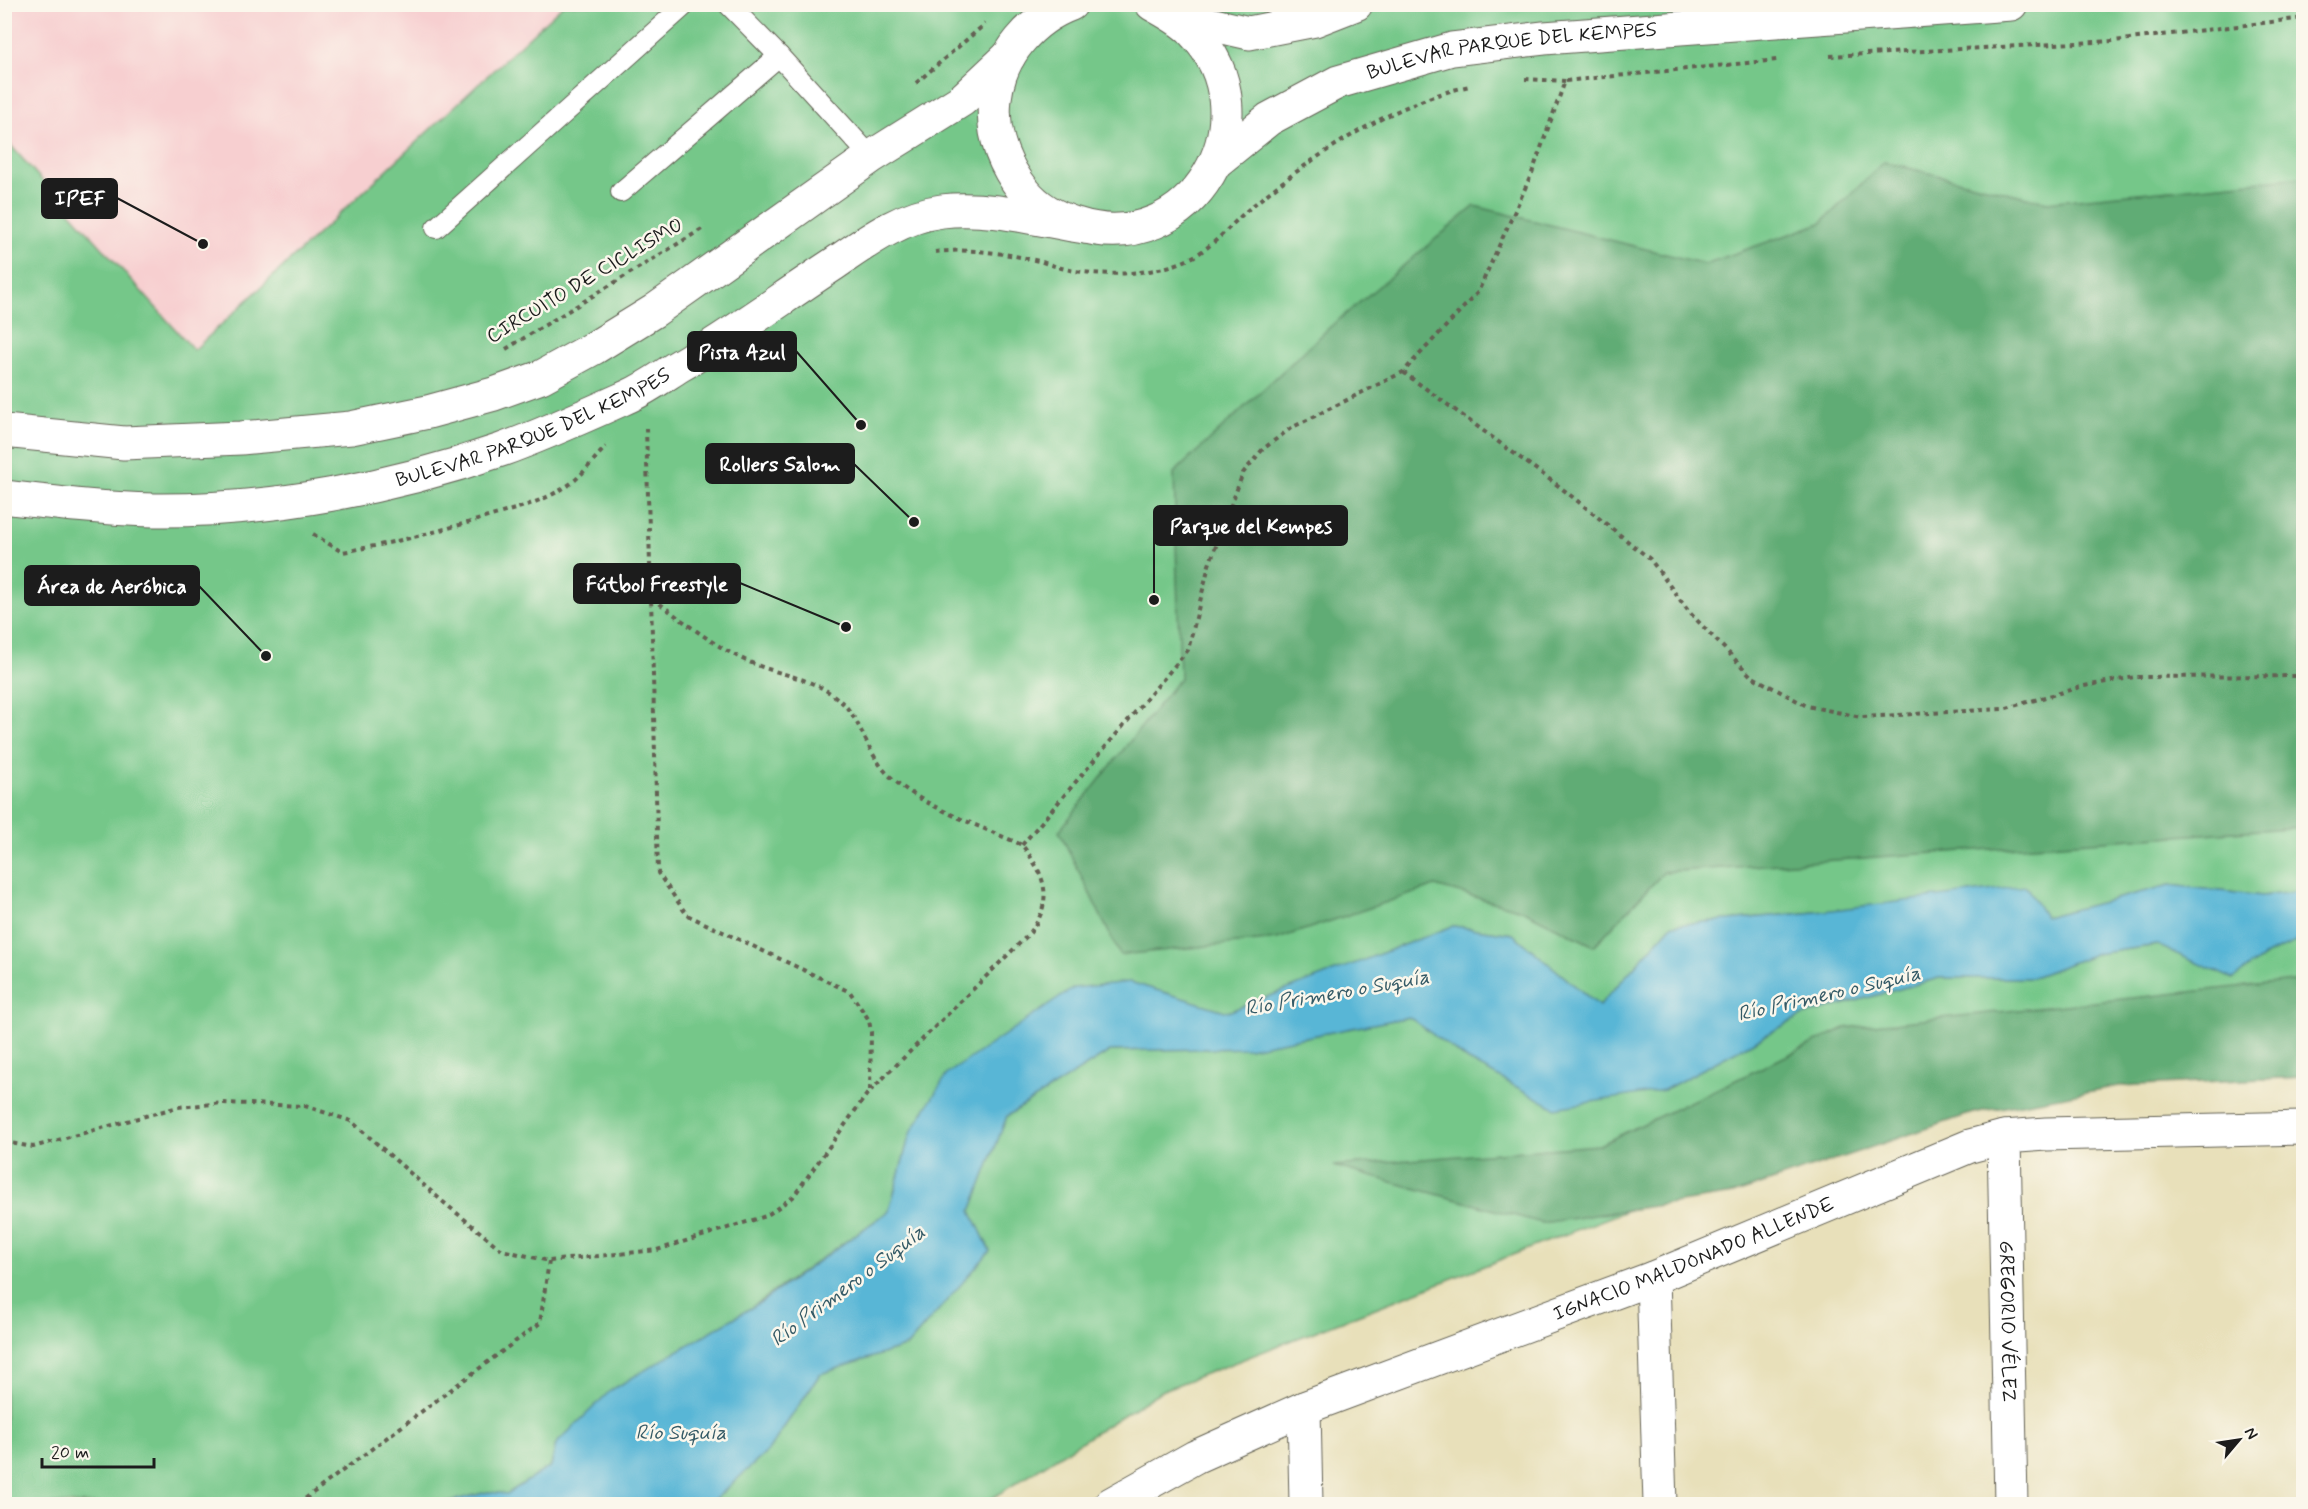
<svg xmlns="http://www.w3.org/2000/svg" width="2308" height="1509" font-family="Mynerve,sans-serif">
	<style>
		.built { fill: #f7cfd0 }
		.green { fill: #75c789; stroke: #487252; stroke-width: 1.5 }
		.forest { fill: #60ac75; stroke: #3e6448; stroke-width: 1.5 }
		.water { fill: #58b6d6; stroke: #3a6979; stroke-width: 1.5 }
		.lines { fill: none; stroke-linecap: round; stroke-linejoin: round }
		.service-casing { stroke: #636153; stroke-width: 22 }
		.minor-casing { stroke: #636153; stroke-width: 35 }
		.path { stroke: #636153; stroke-width: 4; stroke-dasharray: 4.5 4.5; stroke-linecap: butt }
		.service { stroke: #fff; stroke-width: 20 }
		.minor { stroke: #fff; stroke-width: 33 }
		.labels { text-anchor: middle; dominant-baseline: central; stroke-width: 5; stroke-linejoin: round; paint-order: stroke }
		.street-label { font-size: 20px; fill: #1c1c1c; stroke: #fbf7ec }
		.water-label { font-size: 21px; font-style: italic; fill: #345a66; stroke: #fbf7ec }
		.leader { fill: none; stroke: #1c1c1c; stroke-width: 2 }
		.callout-dot { fill: #1c1c1c; stroke: #fbf7ec; stroke-width: 2 }
		.callout { fill: #1c1c1c; stroke: #1c1c1c; stroke-width: 2 }
		.callout-label { font-size: 21px; text-anchor: middle; font-weight: bold; fill: #fff }
	</style>
	<rect width="100%" height="100%" fill="#fbf7ec"/>
	<filter id="ink" filterUnits="userSpaceOnUse"><feTurbulence type="fractalNoise" baseFrequency=".0167" numOctaves="2"/><feDisplacementMap in="SourceGraphic" scale="12" xChannelSelector="R" yChannelSelector="G"/><feConvolveMatrix kernelMatrix="1 2 1 2 8 2 1 2 1" color-interpolation-filters="sRGB"/></filter>
	<filter id="wash" filterUnits="userSpaceOnUse"><feTurbulence type="fractalNoise" baseFrequency=".008" numOctaves="4" result="noise"/><feDisplacementMap in="SourceGraphic" scale="24" xChannelSelector="R" yChannelSelector="G"/><feGaussianBlur stdDeviation="1.35" result="paint"/><feColorMatrix in="noise" values="0 0 0 0 0 0 0 0 0 0 0 0 0 0 0 0 0 1.4 0 .05"/><feComposite in="paint" operator="in"/></filter>
	<g filter="url(#wash)">
		<rect width="100%" height="100%" fill="#e8e0ba"/>
		<!-- built -->
		<path class="built" d="M4 5H563L194 350 5 138Z"/>
		<!-- green -->
		<g class="green">
			<path d="M563 5H2303V891L2262 896 2170 885 2045 917 1816 912 1672 925 1599 1006 1513 934 1453 926 1228 1012 1130 982 910 1134 889 1211 556 1444 551 1466 507 1494 488 1492 439 1504H5L4 138 194 350Z"/>
			<path d="M2303 939V1061L1861 1120 1161 1391 983 1504H697L713 1501 768 1451 820 1374 907 1346 990 1251 971 1211 1007 1116 1110 1051 1249 1048 1409 1017 1469 1061 1664 1090 1801 1016 1939 978H2031L2095 954 2158 945 2233 979 2268 954Z"/>
		</g>
		<!-- forest -->
		<g class="forest">
			<path d="M1884 162 2047 202 2303 177V827L1664 872 1594 946 1522 910 1435 886 1277 939 1120 955 1059 831 1180 678 1174 473 1330 327 1475 206 1705 264 1821 223Z"/>
			<path d="M2303 980V1077L2119 1086 1973 1113 1733 1194 1542 1223 1333 1166 1599 1145 1845 1028Z"/>
		</g>
		<!-- water -->
		<path class="water" d="M2170 885 2262 896 2303 891V939L2268 954 2233 979 2157 945 2095 954 2031 978H1939L1801 1016 1664 1090 1555 1108 1469 1061 1409 1017 1249 1048 1110 1051 1007 1116 971 1211 990 1251 907 1346 820 1374 768 1451 713 1501 697 1504H439L488 1492 507 1494 551 1466 556 1444 611 1390 761 1302 889 1211 910 1134 947 1074 1074 988 1130 982 1228 1012 1453 926 1513 934 1599 1006 1672 925 1816 912 2026 886 2045 917Z"/>
	</g>
	<g filter="url(#ink)">
		<g class="lines">
			<!-- service casing -->
			<g class="service-casing">
				<g id="service">
					<path d="M728 4 779 56 871 157"/>
					<path d="M621 192 779 56"/>
					<path d="M436 228 686 4"/>
				</g>
			</g>
			<!-- minor casing -->
			<g class="minor-casing">
				<g id="minor">
					<path d="M1071 4C1031 19 1000 55 995 98 991 133 1003 164 1024 191 1037 207 1056 218 1076 224 1192 262 1275 117 1193 32 1182 20 1166 12 1152 4"/>
					<path d="M1175 16 1249 33 1315 20 1356 4"/>
					<path id="s1" d="M1216 162 1269 119 1338 82 1452 49 1544 38 2011 4"/>
					<path d="M4 431 124 443 241 438 351 428 428 412 494 394 541 377 594 348 654 311 871 157 962 100 1009 56"/>
					<path id="s2" d="M4 497C54 503 104 509 155 510 271 511 391 488 501 450 543 435 589 414 629 396 647 388 663 376 679 366 732 335 782 298 834 264 866 242 901 216 942 211 987 205 1040 220 1085 227"/>
					<path id="s3" d="M2004 1137 2011 1504"/>
					<path d="M1653 1278 1660 1504"/>
					<path d="M1304 1408 1306 1504"/>
					<path id="s4" d="M1111 1504 1195 1457 1304 1408 1653 1278 1970 1146 2004 1137 2046 1134 2304 1128"/>
				</g>
			</g>
			<!-- path -->
			<g class="path">
				<path d="M1830 56 2113 41 2304 18"/>
				<path d="M1525 79 1565 81"/>
				<path d="M916 83 985 24"/>
				<path d="M935 252C971 248 1004 253 1039 261 1049 264 1059 268 1070 270 1101 276 1143 275 1174 265 1213 252 1226 227 1256 203 1316 154 1394 102 1470 86"/>
				<path d="M506 349 702 229"/>
				<path d="M1403 372 1560 487 1650 559 1689 612 1751 676 1807 706 1861 717 2003 709 2084 686 2135 677 2304 676"/>
				<path d="M646 428 651 597C682 620 713 646 749 662 779 675 811 677 837 698 860 716 865 748 884 770 913 804 981 826 1022 845 1046 876 1054 900 1030 933L871 1090"/>
				<path d="M313 534 342 552C390 544 435 532 481 519 511 510 541 503 567 486 583 476 592 460 606 447"/>
				<path d="M1022 845 1188 650 1209 565 1243 473 1263 449 1291 428 1403 372 1478 292 1532 173 1565 81 1777 60"/>
				<path d="M4 1142 33 1147 178 1107 224 1103 305 1106 351 1121 442 1201 502 1250 549 1261 657 1250 766 1216 793 1197 870 1090 871 1032 869 1020 850 992 687 915 658 873 651 597"/>
				<path d="M298 1504 540 1323 549 1261"/>
			</g>
			<!-- service -->
			<use href="#service" class="service"/>
			<!-- minor -->
			<use href="#minor" class="minor"/>
		</g>
	</g>
	<g class="labels">
		<!-- street labels -->
		<g class="street-label">
			<text stroke="none"><textPath href="#s1" startOffset="324">BULEVAR PARQUE DEL KEMPES</textPath></text>
			<text transform="translate(585 281) rotate(-31)">CIRCUITO DE CICLISMO</text>
			<text stroke="none"><textPath href="#s2" startOffset="542">BULEVAR PARQUE DEL KEMPES</textPath></text>
			<text stroke="none"><textPath href="#s4" startOffset="633">IGNACIO MALDONADO ALLENDE</textPath></text>
			<text stroke="none"><textPath href="#s3" startOffset="184">GREGORIO VÉLEZ</textPath></text>
		</g>
		<!-- water labels -->
		<g class="water-label">
			<text transform="translate(1337 993) rotate(-10)">Río Primero o Suquía</text>
			<text transform="translate(1829 994) rotate(-13)">Río Primero o Suquía</text>
			<text transform="translate(848 1286) rotate(-37)">Río Primero o Suquía</text>
			<text x="681" y="1433">Río Suquía</text>
		</g>
	</g>
	<!-- callouts -->
	<path class="leader" d="M203 244L117 198M861 425L796 351M914 522L854 464M1154 600L1154 526M846 627L740 583M266 656L199 586"/>
	<g class="callout-dot">
		<circle cx="203" cy="244" r="6"/>
		<circle cx="861" cy="425" r="6"/>
		<circle cx="914" cy="522" r="6"/>
		<circle cx="1154" cy="600" r="6"/>
		<circle cx="846" cy="627" r="6"/>
		<circle cx="266" cy="656" r="6"/>
	</g>
	<g class="callout">
		<rect x="42" y="179" width="75" height="39" rx="6"/>
		<rect x="688" y="332" width="108" height="39" rx="6"/>
		<rect x="706" y="444" width="148" height="39" rx="6"/>
		<rect x="1154" y="506" width="193" height="39" rx="6"/>
		<rect x="574" y="564" width="166" height="39" rx="6"/>
		<rect x="25" y="566" width="174" height="39" rx="6"/>
	</g>
	<g class="callout-label">
		<text x="80" y="205">IPEF</text>
		<text x="742" y="359">Pista Azul</text>
		<text x="780" y="471">Rollers Salom</text>
		<text x="1251" y="533">Parque del Kempes</text>
		<text x="657" y="591">Fútbol Freestyle</text>
		<text x="112" y="593">Área de Aeróbica</text>
	</g>
	<!-- margin -->
	<rect width="2308" height="1509" fill="none" stroke="#fbf7ec" stroke-width="24"/>
	<!-- north arrow -->
	<g transform="translate(2239 1440) rotate(61)" stroke="#fbf7ec" stroke-width="4.5" paint-order="stroke">
	<path d="M0-4.5L10 22L0 15L-10 22Z" fill="#1c1c1c"/>
	<text y="-9" font-size="16" font-weight="bold" text-anchor="middle" fill="#1c1c1c">N</text>
	</g>
	<!-- scale -->
	<path d="M42 1458v9h112v-9" fill="none" stroke="#1c1c1c" stroke-width="3"/>
	<text x="51" y="1458" font-size="18" fill="#1c1c1c" stroke="#fbf7ec" stroke-width="4.5" paint-order="stroke">20 m</text>
</svg>
